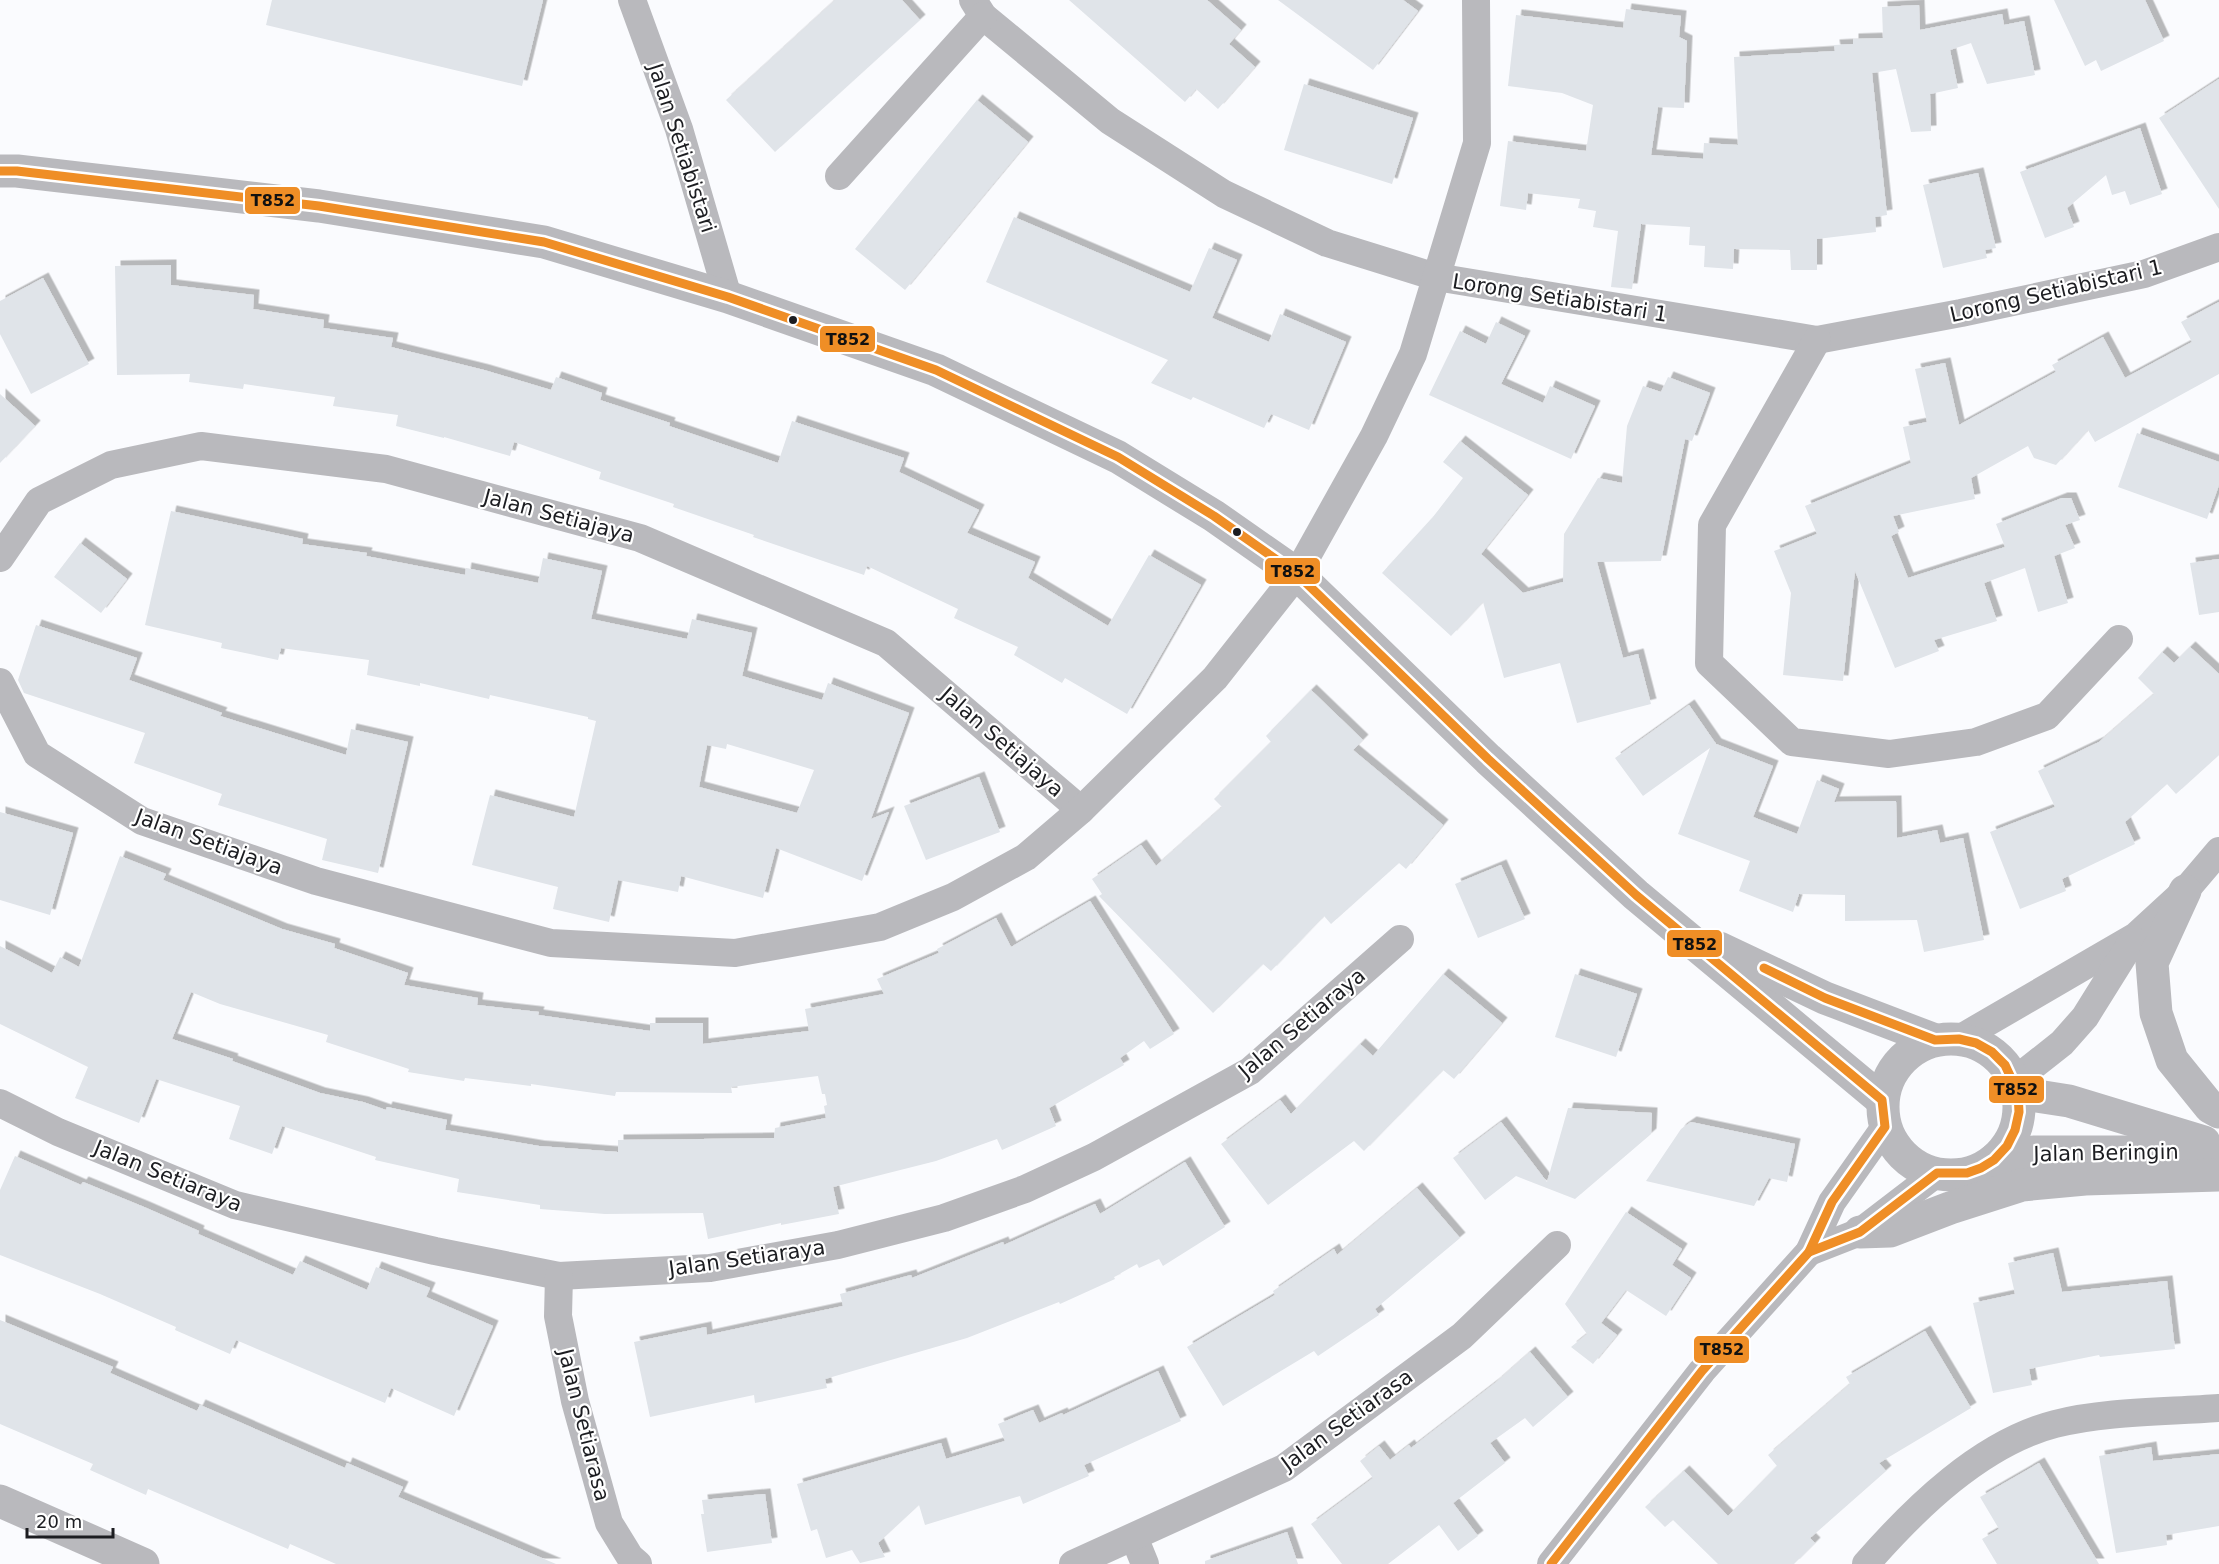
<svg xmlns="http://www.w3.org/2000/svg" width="2219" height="1564" font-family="'DejaVu Sans',sans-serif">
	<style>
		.building { fill: #e0e4e9; fill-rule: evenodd; filter: url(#shadow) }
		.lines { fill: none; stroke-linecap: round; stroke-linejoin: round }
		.minor { stroke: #b9b9bd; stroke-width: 28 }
		.tertiary { stroke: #b9b9bd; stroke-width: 33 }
		.bus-1-casing { stroke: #fff; stroke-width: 14 }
		.bus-1 { stroke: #ef8e26; stroke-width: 9 }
		.bus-dot { fill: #1c1d21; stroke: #fff; stroke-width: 2 }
		.labels { text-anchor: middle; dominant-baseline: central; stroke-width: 4.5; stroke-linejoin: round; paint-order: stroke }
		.street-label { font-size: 21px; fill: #1c1d21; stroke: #fff }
		.line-badge { stroke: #fff; stroke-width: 2 }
		.pale-badge-label { font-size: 16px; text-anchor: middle; font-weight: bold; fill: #111 }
	</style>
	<defs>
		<filter id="shadow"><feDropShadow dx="5.5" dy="-5.5" stdDeviation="0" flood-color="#0004"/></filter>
	</defs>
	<rect width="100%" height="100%" fill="#fafbfe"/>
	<!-- building -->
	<g class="building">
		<path d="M272 0H543L522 86 266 25Z"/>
		<path d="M835 0H902L920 20 775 152 726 100Z"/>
		<path d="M1069 0H1207L1241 30 1229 44 1255 67 1218 109 1196 89 1185 102Z"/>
		<path d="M1278 0H1403L1418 11 1373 70Z"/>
		<path d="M2054 0H2145L2164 41 2101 71 2096 60 2085 66Z"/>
		<path d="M1919 5 1920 30 2002 14 2004 25 2024 21 2035 75 1987 84 1971 43 1950 50 1958 88 1930 94 1931 131 1911 132 1896 69 1872 73 1887 215 1875 217 1876 232 1817 239V270H1791L1790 250 1734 249 1733 269 1704 267 1705 246 1689 245 1690 227 1641 224 1632 289 1611 287 1618 231 1593 227 1596 211 1578 208 1580 199 1528 193 1526 210 1500 206 1508 141 1586 151 1593 105 1562 93 1508 86 1516 15 1623 28 1626 9 1681 16 1679 37 1687 41 1684 108 1658 107 1651 155 1703 159 1704 143 1738 145 1734 57 1835 51 1834 45 1853 44V39L1883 38 1882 7Z"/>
		<path d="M2219 79V209L2159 118Z"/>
		<path d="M1304 84 1413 118 1392 184 1284 150Z"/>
		<path d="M977 100 1028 142 905 290 855 249Z"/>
		<path d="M2140 128 2162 194 2130 205 2125 191 2112 195 2106 175 2067 208 2074 227 2045 238 2020 172Z"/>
		<path d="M1978 173 1996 248 1985 250 1987 258 1943 268 1923 185Z"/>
		<path d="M1014 217 1190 292 1209 248 1237 260 1212 318 1269 342 1280 314 1346 342 1309 430 1271 414 1264 428 1193 397 1191 400 1151 383 1168 360 986 282Z"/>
		<path d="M171 265V285L254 295 253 309 324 320 323 328 393 338 391 347 484 370 551 390 556 377 602 393 600 400 670 423 669 426 778 463 792 421 904 458 899 472 979 510 967 533 1035 562 1028 578 1108 626 1149 555 1201 585 1127 714 1065 678 1062 683 1014 655 1018 647 954 618 958 609 867 566 864 575 753 537 754 535 673 507 674 504 599 479 601 472 514 442 510 456 444 437V438L396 426 398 415 333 406 335 397 244 384 243 389 189 382 190 374 117 375 115 266Z"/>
		<path d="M43 278 89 364 31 394 0 334V301Z"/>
		<path d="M2219 302V374L2095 442 2088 430 2056 465 2034 458 2028 446 1971 478 1975 499 1893 516 1899 532 1891 536 1908 578 2005 547 1996 524 2062 498H2071L2080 520 2065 525 2075 548 2054 556 2068 603 2038 612 2025 568 1984 583 1997 621 1934 640 1939 651 1895 668 1855 571 1843 681 1783 675 1791 593 1774 551 1817 534 1805 506 1911 463 1903 427 1927 422 1915 369 1945 363 1959 425 2056 372 2052 365 2103 337 2125 378 2192 342 2181 322Z"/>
		<path d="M1496 322 1525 336 1501 384 1543 403 1550 386 1595 406 1571 459 1429 395 1460 331 1486 344Z"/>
		<path d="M1668 377 1710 393 1692 441 1685 439 1661 561 1597 562 1623 658 1638 654 1651 704 1577 723 1560 663 1504 678 1483 602 1451 636 1382 573 1433 517 1463 478 1443 462 1460 441 1528 495 1481 554 1523 593 1563 582 1564 534 1598 478 1622 483 1627 426 1643 386 1661 392Z"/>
		<path d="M0 394 35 426 0 463Z"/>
		<path d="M2137 433 2219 462V485L2207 519 2118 487Z"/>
		<path d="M171 511 303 539 302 544 367 553 366 556 465 575 466 568 538 583 543 558 602 571 591 619 687 639 692 619 752 633 742 676 822 700 828 683 909 713 871 819 889 812 862 881 776 848 763 898 681 876 678 892 618 880 609 922 553 909 558 887 472 865 490 795 574 817 596 721 588 719V717L490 695 489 699 420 683V686L367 675 369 660 281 648 278 660 221 648 222 643 145 625ZM727 744 814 770 797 813 699 787 707 745 726 749Z"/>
		<path d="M80 543 127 579 101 613 54 577Z"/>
		<path d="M2219 559V612L2199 615 2190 563Z"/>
		<path d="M36 625 137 658 129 680 222 713 220 716 346 755 351 729 408 742 378 873 322 860 327 839 218 805 222 794 134 763 145 733 24 693 18 680Z"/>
		<path d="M2190 647 2219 674V755L2176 794 2167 784 2125 822 2135 844 2062 879 2066 891 2020 909 1990 832 2055 807 2038 771 2099 742 2154 694 2138 678 2162 652 2174 663Z"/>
		<path d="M1311 690 1363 740 1353 750 1443 825 1406 869 1399 863 1331 924 1324 916 1271 971 1263 964 1213 1013 1099 896 1102 894 1092 879 1141 845 1156 866 1222 807 1214 799 1271 742 1266 736Z"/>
		<path d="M1689 705 1716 744 1773 766 1753 817 1797 834 1817 780 1839 789 1834 802 1896 801 1897 838 1937 830 1940 843 1963 838 1984 940 1924 952 1917 920 1845 921V895L1799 894 1793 912 1739 891 1750 861 1678 834 1710 748 1643 796 1615 758Z"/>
		<path d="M979 777 1000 832 926 860 904 806Z"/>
		<path d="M0 812 73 833 50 915 0 900Z"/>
		<path d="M120 856 166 874 163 880 282 929 335 944 334 948 408 973 404 985 478 998 477 1005 539 1012 538 1015 650 1031V1023H703V1044L809 1031 805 1009 884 994 877 979 939 953 937 949 996 918 1011 947 1090 901 1174 1034 1150 1049 1144 1041 1120 1058 1124 1065 1049 1108 1056 1126 1002 1150 997 1139 936 1161 833 1187 839 1214 781 1225V1223L708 1239 703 1213 605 1214 540 1209V1205L457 1192 459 1179 375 1160 376 1157 282 1126 272 1154 229 1139 240 1106 156 1079 139 1123 75 1098 88 1067 0 1024V946L52 973 60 957 79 967ZM191 992 220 1004 328 1035 326 1042 409 1069 408 1072 464 1081 465 1078 531 1086V1084L615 1096 616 1092 732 1093 731 1087 818 1076 822 1094H825L827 1105 824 1106 826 1118 775 1128 774 1138 618 1140V1152L539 1146 445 1130 447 1120 387 1107 386 1110 363 1102 320 1093 232 1061 233 1059 172 1039Z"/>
		<path d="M1501 865 1525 919 1478 938 1455 884Z"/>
		<path d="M1443 974 1502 1023 1454 1079 1443 1070 1364 1151 1354 1141 1268 1205 1221 1144 1280 1100 1291 1114 1360 1044 1373 1056Z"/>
		<path d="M1575 974 1637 994 1616 1057 1555 1037Z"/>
		<path d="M1568 1108 1652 1113 1651 1134 1575 1199 1516 1176 1485 1200 1453 1158 1501 1122 1547 1182Z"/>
		<path d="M1691 1122 1795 1144 1787 1182 1769 1178 1754 1206 1646 1181 1681 1129Z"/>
		<path d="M15 1156 81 1185 83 1182 144 1207 199 1231 198 1234 293 1275 300 1261 367 1290 376 1267 430 1288 426 1297 493 1326 454 1416 391 1388 385 1403 236 1340 230 1354 175 1330 176 1327 100 1294 0 1255V1190Z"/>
		<path d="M1185 1162 1225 1227 1163 1266 1159 1259 1139 1268 1137 1264 1114 1277 1115 1279 1060 1304 1059 1302 967 1338 825 1379 827 1388 755 1403 754 1395 650 1417 634 1342 706 1327 707 1335 843 1306 840 1294 911 1275 912 1278 1003 1242 1004 1245 1095 1204 1100 1214Z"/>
		<path d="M1417 1188 1460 1238 1375 1309 1379 1315 1318 1356 1314 1351 1223 1406 1187 1347 1275 1295 1273 1291 1334 1249 1337 1255Z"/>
		<path d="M1626 1212 1682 1249 1672 1265 1691 1278 1666 1316 1626 1290 1601 1323 1617 1335 1593 1364 1571 1347 1587 1334 1565 1304Z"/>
		<path d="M2053 1253 2062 1292 2167 1281 2175 1349 2100 1357 2099 1355 2029 1369 2032 1385 1993 1393 1973 1303 2015 1294 2008 1263Z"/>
		<path d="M0 1320 113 1367 110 1373 197 1411 200 1405 345 1468 347 1463 403 1487 398 1497 556 1564H336L290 1544 288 1549 148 1489 146 1495 90 1470 93 1464 0 1424Z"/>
		<path d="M1925 1331 1971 1408 1879 1463 1886 1471 1810 1538 1815 1543 1794 1564H1718L1673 1520 1665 1527 1645 1507 1684 1471 1728 1516 1777 1466 1768 1455 1850 1384 1846 1377Z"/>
		<path d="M1530 1352 1568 1397 1533 1427 1525 1418 1490 1443 1505 1463 1453 1503 1478 1536 1458 1551 1439 1525 1388 1564H1342L1311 1524 1373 1478 1360 1461 1379 1446 1390 1460 1409 1445 1411 1448 1495 1383Z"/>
		<path d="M1158 1371 1181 1421 1084 1465 1089 1476 1023 1504 1020 1496 925 1525 919 1505 878 1543 885 1557 860 1563 852 1550 826 1558 817 1529 811 1531 797 1484 941 1443 946 1459 1005 1441 998 1424 1033 1410 1039 1423 1062 1413 1063 1415Z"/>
		<path d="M2151 1447 2153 1461 2219 1454V1526L2166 1535 2167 1545 2116 1553 2099 1456Z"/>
		<path d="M2039 1463 2087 1544 2099 1564H1997L1982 1539 1999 1529 1980 1497Z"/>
		<path d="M765 1494 772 1543 707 1552 701 1514H704L702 1500Z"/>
		<path d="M1287 1532 1298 1564H1205V1561Z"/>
	</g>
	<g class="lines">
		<!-- minor -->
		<g class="minor">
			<path d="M632 0 679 129 728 297"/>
			<path d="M973 0 983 16 1110 121 1224 194 1327 243 1436 277 1817 340 1961 313 2144 274 2219 247"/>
			<path d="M839 176 983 16"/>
			<path d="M1817 340 1712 525 1709 663 1792 742 1889 754 1976 742 2047 716 2119 639"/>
			<path d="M0 558 39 501 111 465 201 446 386 469 640 538 886 643 1081 810"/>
			<path d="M0 682 37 754 142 821 316 881 551 943 735 953 880 927 953 897 1026 857 1081 810 1215 678 1297 574 1374 436 1413 354 1477 143 1476 0"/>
			<path d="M1959 1039 2136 936 2185 891 2219 851"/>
			<path d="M2014 1081 2062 1043 2085 1017 2133 940"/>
			<path d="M0 1103 58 1132 235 1205 435 1251 559 1276 710 1268 838 1245 944 1218 1025 1189 1094 1157 1250 1071 1400 939"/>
			<path d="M1809 1252 1860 1232 1937 1173"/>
			<path d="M559 1276 558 1316 575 1401 609 1523 630 1557 638 1564"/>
			<path d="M1134 1537 1145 1564"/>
			<path d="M1073 1564 1284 1468 1462 1336 1557 1245"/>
			<path d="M1551 1564 1702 1371 1809 1252 1832 1202 1885 1127"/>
			<path d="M1866 1564C1915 1508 1981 1443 2055 1424 2105 1411 2167 1412 2219 1408"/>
		</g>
		<!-- tertiary -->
		<g class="tertiary">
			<path d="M0 171H17L319 206 544 242 728 297 936 370 1118 457 1214 516 1297 574 1488 759 1636 895 1882 1100"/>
			<path d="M2185 891 2152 963 2156 1013 2172 1060 2210 1107 2219 1112"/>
			<path d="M1719 948 1825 998 1935 1040"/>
			<circle cx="1951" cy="1107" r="68"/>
			<path d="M2018 1093 2069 1101 2204 1142"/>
			<path d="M1994 1160 2034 1152H2219"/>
			<path d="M1860 1232 1890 1231 1950 1208 2022 1185 2085 1179 2219 1175"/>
			<path d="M0 1501 143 1564"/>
		</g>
		<!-- bus-1 casing -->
		<g class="bus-1-casing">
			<g id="bus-1">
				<path d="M0 171H17L319 206 544 242 728 297 936 370 1118 457 1214 516 1297 574 1488 759 1636 895 1882 1100 1885 1127 1832 1202 1809 1252 1702 1371 1551 1564"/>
				<path d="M1764 968 1825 998 1935 1040 1959 1039 1976 1043 1992 1052 2005 1065 2018 1093 2019 1112 2015 1130 2007 1146 1994 1160 1981 1168 1967 1173H1937L1860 1232 1809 1252"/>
			</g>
		</g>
		<!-- bus-1 -->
		<use href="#bus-1" class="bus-1"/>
	</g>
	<!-- markers -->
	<g class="bus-dot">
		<circle cx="793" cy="320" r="5"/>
		<circle cx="1237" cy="532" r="5"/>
	</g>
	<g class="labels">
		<!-- street labels -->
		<g class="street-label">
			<text transform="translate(682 148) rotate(72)">Jalan Setiabistari</text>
			<text transform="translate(2056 291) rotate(-13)">Lorong Setiabistari 1</text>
			<text transform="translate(1560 298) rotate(9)">Lorong Setiabistari 1</text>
			<text transform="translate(559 516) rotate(15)">Jalan Setiajaya</text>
			<text transform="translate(1002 742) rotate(41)">Jalan Setiajaya</text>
			<text transform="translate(209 842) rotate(20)">Jalan Setiajaya</text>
			<text transform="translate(1302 1023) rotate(-40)">Jalan Setiaraya</text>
			<text transform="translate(2106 1153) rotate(-1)">Jalan Beringin</text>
			<text transform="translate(168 1176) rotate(22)">Jalan Setiaraya</text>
			<text transform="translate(747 1258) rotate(-8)">Jalan Setiaraya</text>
			<text transform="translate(1347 1420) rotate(-36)">Jalan Setiarasa</text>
			<text transform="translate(584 1425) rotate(76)">Jalan Setiarasa</text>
		</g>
	</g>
	<g class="line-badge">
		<rect x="244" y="186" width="57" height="29" rx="6" fill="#ef8e26"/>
		<rect x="819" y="325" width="57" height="28" rx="6" fill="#ef8e26"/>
		<rect x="1264" y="557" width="57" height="28" rx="6" fill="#ef8e26"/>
		<rect x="1666" y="929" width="57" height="29" rx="6" fill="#ef8e26"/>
		<rect x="1988" y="1075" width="57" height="29" rx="6" fill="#ef8e26"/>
		<rect x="1693" y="1335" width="57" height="29" rx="6" fill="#ef8e26"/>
	</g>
	<g class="pale-badge-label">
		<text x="273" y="206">T852</text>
		<text x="848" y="345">T852</text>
		<text x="1293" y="577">T852</text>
		<text x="1695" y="950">T852</text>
		<text x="2016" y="1095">T852</text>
		<text x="1722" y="1355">T852</text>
	</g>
	<!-- scale -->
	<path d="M27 1528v9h86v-9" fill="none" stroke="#1c1d21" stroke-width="3"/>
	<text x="36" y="1528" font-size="18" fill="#1c1d21" stroke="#ffffff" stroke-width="4.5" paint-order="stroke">20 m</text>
</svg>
